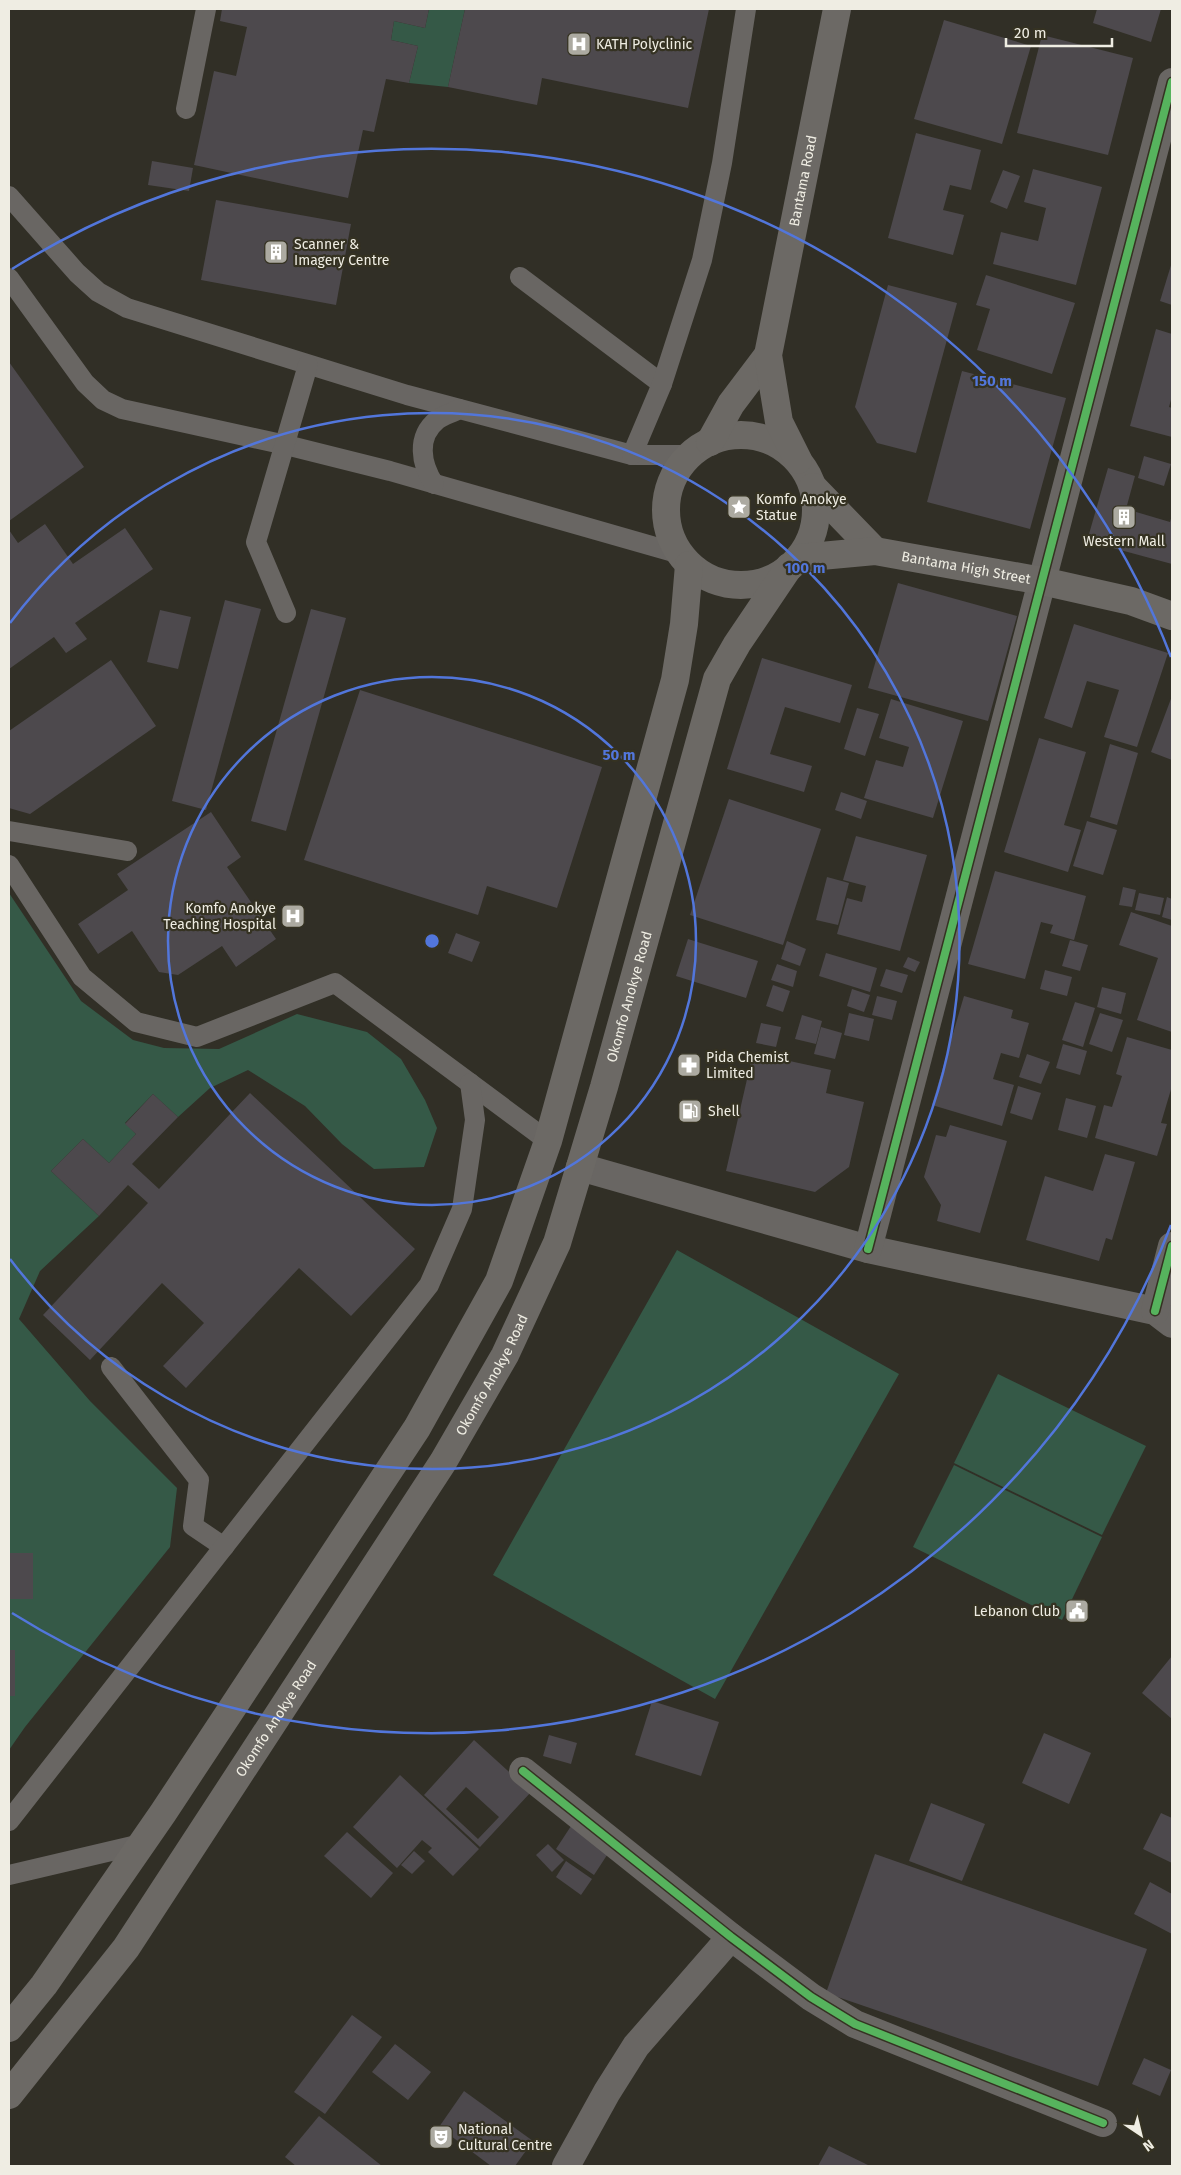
<svg xmlns="http://www.w3.org/2000/svg" width="1181" height="2175" font-family="'Fira Sans',sans-serif">
	<style>
		.green { fill: #355947 }
		.building { fill: #4d494d; fill-rule: evenodd }
		.lines { fill: none; stroke-linecap: round; stroke-linejoin: round }
		.service { stroke: #696663; stroke-width: 20 }
		.minor { stroke: #696663; stroke-width: 28 }
		.secondary { stroke: #6c6965; stroke-width: 28 }
		.cycleway-casing { stroke: #353222; stroke-width: 11 }
		.cycleway { stroke: #56b35d; stroke-width: 8 }
		.ring { fill: none; stroke: #5276db; stroke-width: 2.5 }
		.labels { text-anchor: middle; dominant-baseline: central; stroke-width: 4.5; stroke-linejoin: round; paint-order: stroke }
		.poi-label { font-size: 14px; fill: #efede3; stroke: #353222; text-anchor: start }
		.street-label { font-size: 14px; fill: #efede3; stroke: #353222 }
		.centre { fill: #5276db; stroke: #353222; stroke-width: 2.5 }
		.ring-label { font-size: 15px; text-anchor: middle; font-weight: bold; fill: #5276db; stroke: #353222; stroke-width: 4.5; stroke-linejoin: round; paint-order: stroke }
	</style>
	<rect width="100%" height="100%" fill="#312f26"/>
	<!-- green -->
	<g class="green">
		<path d="M429 9H465L448 87 409 83 418 46 391 40 394 21 425 28Z"/>
		<path d="M9 893 81 1001 133 1040 164 1048 219 1049 297 1014 367 1032 401 1059 425 1100 437 1128 424 1167 374 1169 342 1144 305 1106 248 1070 210 1088 178 1117 153 1094 125 1123 136 1134 109 1163 83 1139 51 1171 99 1216 40 1271 19 1319 90 1401 177 1488 170 1547 25 1727 9 1750V1696L15 1695V1650H9V1599H33V1553H9Z"/>
		<path d="M677 1250 899 1374 715 1699 493 1575Z"/>
		<path d="M998 1374 1146 1446 1102 1535 954 1463Z"/>
		<path d="M954 1465 1102 1537 1062 1620 913 1547Z"/>
	</g>
	<!-- building -->
	<g class="building">
		<path d="M222 9H429L425 28 394 21 391 40 418 46 409 83 386 79 374 132 363 130 348 198 194 165 214 71 236 76 247 27 220 21Z"/>
		<path d="M465 9H709L688 108 542 78 537 105 448 87Z"/>
		<path d="M1097 9H1161L1151 42 1093 23Z"/>
		<path d="M944 20 1031 46 1002 144 914 119Z"/>
		<path d="M1042 35 1133 58 1108 155 1017 133Z"/>
		<path d="M916 133 981 150 971 190 950 185 943 210 964 215 953 255 888 238Z"/>
		<path d="M152 161 193 168 189 191 148 185Z"/>
		<path d="M1033 169 1102 187 1076 285 993 264 1001 232 1038 241 1046 208 1024 202Z"/>
		<path d="M1003 170 1020 176 1007 209 990 202Z"/>
		<path d="M216 200 351 224 336 305 201 280Z"/>
		<path d="M1172 262V305L1160 301Z"/>
		<path d="M986 275 1075 303 1052 374 977 350 990 309 976 305Z"/>
		<path d="M888 285 957 303 916 453 877 443 855 407Z"/>
		<path d="M1156 329 1172 334V396L1169 407 1172 408V437L1130 426Z"/>
		<path d="M9 362 84 467 9 521Z"/>
		<path d="M962 371 1066 398 1030 529 927 502Z"/>
		<path d="M1144 456 1171 464 1164 486 1138 478Z"/>
		<path d="M1108 468 1135 476 1126 509 1170 522 1172 515V564L1087 541Z"/>
		<path d="M45 524 73 564 125 528 153 569 75 623 87 639 66 653 54 637 9 669V530L18 543Z"/>
		<path d="M898 583 1017 616 988 721 868 688Z"/>
		<path d="M225 600 261 609 206 810 172 801Z"/>
		<path d="M311 609 346 618 286 831 251 821Z"/>
		<path d="M160 610 191 617 178 669 147 662Z"/>
		<path d="M1074 624 1168 653 1137 747 1104 737 1119 690 1087 681 1072 728 1044 718Z"/>
		<path d="M762 658 852 685 840 723 785 707 770 754 812 766 804 792 727 769Z"/>
		<path d="M111 660 156 726 30 814 9 808V731Z"/>
		<path d="M360 690 602 767 557 908 487 886 478 915 304 860Z"/>
		<path d="M1172 696V760L1151 752Z"/>
		<path d="M891 699 963 721 933 818 864 798 876 760 903 767 909 747 879 738Z"/>
		<path d="M857 708 879 714 865 756 844 749Z"/>
		<path d="M1039 738 1086 752 1064 825 1081 830 1068 872 1004 852Z"/>
		<path d="M1110 744 1138 753 1117 825 1090 817Z"/>
		<path d="M841 792 867 801 861 819 835 810Z"/>
		<path d="M729 799 821 829 783 945 690 915Z"/>
		<path d="M211 812 241 857 227 867 276 939 236 967 222 946 178 975 159 972 132 931 98 954 78 924 128 890 117 874Z"/>
		<path d="M1087 821 1117 830 1103 875 1073 866Z"/>
		<path d="M856 836 927 855 900 951 837 934 847 898 862 902 866 886 843 880Z"/>
		<path d="M995 871 1086 896 1074 940 1050 933 1053 925 1041 922 1025 979 968 964Z"/>
		<path d="M827 877 849 883 838 925 816 920Z"/>
		<path d="M1123 887 1136 890 1132 907 1119 905Z"/>
		<path d="M1139 893 1164 898 1160 915 1135 910Z"/>
		<path d="M1167 897 1172 899V920L1162 917Z"/>
		<path d="M1131 912 1172 926V1032L1137 1020 1158 958 1119 945Z"/>
		<path d="M456 933 480 942 472 962 448 953Z"/>
		<path d="M688 939 758 961 746 998 676 976Z"/>
		<path d="M1070 940 1088 945 1080 971 1062 966Z"/>
		<path d="M787 941 806 949 800 966 781 959Z"/>
		<path d="M826 953 877 968 870 992 819 976Z"/>
		<path d="M908 957 920 962 915 972 903 967Z"/>
		<path d="M777 964 797 971 793 987 771 980Z"/>
		<path d="M886 969 908 975 902 993 880 986Z"/>
		<path d="M1045 970 1072 977 1067 996 1040 989Z"/>
		<path d="M773 985 790 991 783 1012 766 1006Z"/>
		<path d="M1102 987 1126 993 1121 1014 1097 1007Z"/>
		<path d="M852 989 870 995 864 1012 847 1006Z"/>
		<path d="M877 996 897 1001 892 1020 872 1015Z"/>
		<path d="M964 996 1013 1010 1011 1018 1029 1023 1019 1058 1001 1053 993 1079 1014 1085 1002 1126 932 1105Z"/>
		<path d="M1075 1002 1095 1008 1083 1047 1062 1040Z"/>
		<path d="M849 1013 874 1019 869 1041 844 1035Z"/>
		<path d="M1100 1013 1123 1020 1112 1052 1089 1044Z"/>
		<path d="M802 1015 822 1021 816 1044 795 1039Z"/>
		<path d="M761 1023 781 1027 776 1047 756 1043Z"/>
		<path d="M821 1027 842 1033 835 1059 814 1054Z"/>
		<path d="M1127 1037 1172 1050V1086L1161 1123 1167 1124 1157 1156 1095 1138 1104 1105 1112 1107 1122 1076 1116 1074Z"/>
		<path d="M1063 1044 1087 1051 1080 1075 1056 1068Z"/>
		<path d="M753 1053 831 1070 826 1093 864 1102 849 1167 815 1192 726 1171Z"/>
		<path d="M1027 1054 1050 1062 1041 1084 1019 1077Z"/>
		<path d="M1018 1086 1041 1093 1032 1120 1010 1113Z"/>
		<path d="M250 1093 415 1249 351 1316 299 1268 186 1388 163 1366 204 1323 162 1283 90 1360 43 1315 148 1203 128 1185 99 1216 51 1171 83 1139 109 1163 136 1134 125 1124 153 1094 178 1117 132 1164 159 1189Z"/>
		<path d="M1066 1098 1096 1106 1087 1138 1058 1130Z"/>
		<path d="M950 1125 1007 1141 980 1233 937 1221 941 1205 924 1177 936 1135 946 1137Z"/>
		<path d="M1105 1154 1135 1162 1112 1240 1106 1238 1099 1261 1026 1240 1045 1176 1093 1191Z"/>
		<rect x="9" y="1553" width="24" height="46"/>
		<rect x="9" y="1650" width="6" height="46"/>
		<path d="M1172 1656V1719L1142 1693Z"/>
		<path d="M652 1701 719 1722 701 1776 635 1755Z"/>
		<path d="M1044 1733 1091 1753 1069 1804 1022 1783Z"/>
		<path d="M549 1735 577 1743 571 1764 543 1756Z"/>
		<path d="M474 1740 531 1792 480 1847 424 1795ZM466 1787 499 1817 478 1839 446 1809Z"/>
		<path d="M400 1775 479 1849 453 1876 428 1852 432 1848 422 1840 397 1868 353 1827Z"/>
		<path d="M931 1803 985 1824 962 1881 909 1861Z"/>
		<path d="M1161 1813 1172 1818V1863L1143 1849Z"/>
		<path d="M573 1823 611 1849 594 1875 556 1849Z"/>
		<path d="M347 1832 393 1873 371 1898 324 1856Z"/>
		<path d="M548 1844 564 1860 552 1872 536 1855Z"/>
		<path d="M414 1851 425 1861 412 1874 401 1865Z"/>
		<path d="M875 1854 1147 1949 1098 2086 826 1993Z"/>
		<path d="M566 1861 592 1879 581 1895 556 1877Z"/>
		<path d="M1150 1882 1172 1894V1934L1134 1914Z"/>
		<path d="M352 2015 382 2037 325 2114 294 2092Z"/>
		<path d="M395 2044 431 2072 408 2100 372 2072Z"/>
		<path d="M1144 2058 1171 2070 1160 2096 1132 2084Z"/>
		<path d="M464 2091 533 2141 515 2166H491L439 2127Z"/>
		<path d="M319 2116 382 2166H296L285 2157Z"/>
		<path d="M829 2146 870 2166H818Z"/>
	</g>
	<g class="lines">
		<!-- service -->
		<g class="service">
			<path d="M186 109 206 9"/>
			<path d="M9 196 77 273 98 292 127 308 407 395 632 455H690"/>
			<path d="M520 277 662 384"/>
			<path d="M9 278 85 383 103 400 122 409 286 445 390 471 680 554"/>
			<path d="M632 455 662 384 702 260 722 163 746 9"/>
			<path d="M434 484C421 464 416 437 437 420 443 415 452 413 459 409"/>
			<path d="M286 613 256 542 308 365"/>
			<path d="M9 831 127 851"/>
			<path d="M9 865 82 977 136 1022 197 1037 335 983 548 1141"/>
			<path d="M111 1367 199 1480 193 1526 224 1547"/>
			<path d="M9 1821 429 1285 462 1209 475 1120 470 1083"/>
			<path d="M9 1875 141 1844"/>
		</g>
		<!-- minor -->
		<g class="minor">
			<path d="M580 1167 868 1249 1155 1311 1172 1324"/>
			<path d="M868 1249 1172 82"/>
			<path d="M1155 1311 1172 1246"/>
			<path d="M523 1771 731 1937 811 1997 855 2024 1103 2123"/>
			<path d="M566 2166 607 2092 636 2046 731 1937"/>
		</g>
		<!-- secondary -->
		<g class="secondary">
			<circle cx="741" cy="510" r="75"/>
			<path d="M710 442 731 404 768 355"/>
			<path id="s1" d="M798 460 779 422 768 355 837 9"/>
			<path d="M813 487 875 551"/>
			<path id="s2" d="M799 558 875 551 1042 581 1131 601 1172 616"/>
			<path d="M9 2028 44 1985 163 1813 417 1428 499 1281 548 1141 675 680 684 624 689 565"/>
			<path id="s3" d="M9 2095 126 1948 443 1462 505 1355 557 1243 604 1087 717 679 737 644 789 567"/>
		</g>
		<!-- cycleway casing -->
		<g class="cycleway-casing">
			<g id="cycleway">
				<path d="M868 1249 1172 82"/>
				<path d="M1155 1311 1172 1246"/>
				<path d="M523 1771 731 1937 811 1997 855 2024 1103 2123"/>
			</g>
		</g>
		<!-- cycleway -->
		<use href="#cycleway" class="cycleway"/>
	</g>
	<!-- distance rings -->
	<g class="ring">
		<circle cx="432" cy="941" r="264"/>
		<path d="M10 623A528 528 0 1 1 10 1259"/>
		<path d="M1171 1225A792 792 0 0 1 12 1613M12 269A792 792 0 0 1 1171 657"/>
	</g>
	<!-- icons -->
	<defs>
		<g id="hospital-square" transform="scale(1.25)"><rect x="-9" y="-9" width="18" height="18" rx="4" fill="#acaaa1" stroke="#353222"/><path d="M-5-5h3v3.5h4V-5h3V5h-3V1.5h-4V5h-3Z" fill="#fff"/></g>
		<g id="building-square" transform="scale(1.25)"><rect x="-9" y="-9" width="18" height="18" rx="4" fill="#acaaa1" stroke="#353222"/><path d="M-4-6H4V6H1V3H-1V6H-4ZM-2.5-4.3h1.7v1.8h-1.7ZM.8-4.3h1.7v1.8H.8ZM-2.5-1h1.7V.8h-1.7ZM.8-1h1.7V.8H.8Z" fill="#fff"/></g>
		<g id="sight-square" transform="scale(1.25)"><rect x="-9" y="-9" width="18" height="18" rx="4" fill="#acaaa1" stroke="#353222"/><path d="M0-6L1.8-2.2L6-1.7L2.9 1.2L3.7 5.4L0 3.3L-3.7 5.4L-2.9 1.2L-6-1.7L-1.8-2.2Z" fill="#fff"/></g>
		<g id="pharmacy-square" transform="scale(1.25)"><rect x="-9" y="-9" width="18" height="18" rx="4" fill="#acaaa1" stroke="#353222"/><path d="M-2-6h4v4h4v4h-4v4h-4v-4h-4v-4h4Z" fill="#fff"/></g>
		<g id="fuel-square" transform="scale(1.25)"><rect x="-9" y="-9" width="18" height="18" rx="4" fill="#acaaa1" stroke="#353222"/><path d="M-5.5-6h7V0h2V4h1.3V-2.5L3-4.5l.8-.8L6-3V5H2.5V1h-1V6h-7ZM-4.2-4.7v3.2H.2V-4.7Z" fill="#fff"/></g>
		<g id="civic-square" transform="scale(1.25)"><rect x="-9" y="-9" width="18" height="18" rx="4" fill="#acaaa1" stroke="#353222"/><path d="M-.6-6.5H3V-4.5H.6V-3L4-1V1h2V6H-6V1h2V-1L-.6-3ZM-1.2 2.5V6h2.4V2.5Z" fill="#fff"/></g>
		<g id="theatre-square" transform="scale(1.25)"><rect x="-9" y="-9" width="18" height="18" rx="4" fill="#acaaa1" stroke="#353222"/><path d="M-5-5.5Q0-4 5-5.5V0Q5 5 0 6Q-5 5-5 0ZM-3.3-2.5H-1v1.5H-3.3ZM1-2.5H3.3v1.5H1ZM-2.8 1Q0 5.5 2.8 1Z" fill="#fff"/></g>
	</defs>
	<g fill-rule="evenodd">
		<use href="#hospital-square" x="579" y="44"/>
		<use href="#building-square" x="276" y="252"/>
		<use href="#sight-square" x="739" y="507"/>
		<use href="#building-square" x="1124" y="517"/>
		<use href="#hospital-square" x="293" y="916"/>
		<use href="#pharmacy-square" x="689" y="1065"/>
		<use href="#fuel-square" x="690" y="1111"/>
		<use href="#civic-square" x="1077" y="1611"/>
		<use href="#theatre-square" x="441" y="2137"/>
	</g>
	<g class="labels">
		<!-- poi labels -->
		<g class="poi-label">
			<text x="596" y="44">KATH Polyclinic</text>
			<text x="294" y="244">Scanner &amp;<tspan x="294" dy="16">Imagery Centre</tspan></text>
			<text x="756" y="499">Komfo Anokye<tspan x="756" dy="16">Statue</tspan></text>
			<text x="1124" y="541" text-anchor="middle">Western Mall</text>
			<text x="276" y="908" text-anchor="end">Komfo Anokye<tspan x="276" dy="16">Teaching Hospital</tspan></text>
			<text x="706" y="1057">Pida Chemist<tspan x="706" dy="16">Limited</tspan></text>
			<text x="708" y="1111">Shell</text>
			<text x="1060" y="1611" text-anchor="end">Lebanon Club</text>
			<text x="458" y="2129">National<tspan x="458" dy="16">Cultural Centre</tspan></text>
		</g>
		<!-- street labels -->
		<g class="street-label">
			<text stroke="none"><textPath href="#s1" startOffset="288">Bantama Road</textPath></text>
			<text stroke="none"><textPath href="#s2" startOffset="169">Bantama High Street</textPath></text>
			<text stroke="none"><textPath href="#s3" startOffset="1272">Okomfo Anokye Road</textPath></text>
			<text stroke="none"><textPath href="#s3" startOffset="868">Okomfo Anokye Road</textPath></text>
			<text stroke="none"><textPath href="#s3" startOffset="462">Okomfo Anokye Road</textPath></text>
		</g>
	</g>
	<circle cx="432" cy="941" r="8" class="centre"/>
	<g class="ring-label">
		<text x="992" y="386">150 m</text>
		<text x="805" y="573">100 m</text>
		<text x="619" y="760">50 m</text>
	</g>
	<!-- border -->
	<rect width="1181" height="2175" fill="none" stroke="#efede3" stroke-width="20"/>
	<!-- north arrow -->
	<g transform="translate(1141 2135) rotate(145)" stroke="#353222" stroke-width="4" paint-order="stroke">
	<path d="M0-4L9 19L0 12L-9 19Z" fill="#efede3"/>
	<text y="-8" font-size="14" font-weight="bold" text-anchor="middle" fill="#efede3">N</text>
	</g>
	<!-- scale -->
	<path d="M1006 38v8h106v-8" fill="none" stroke="#efede3" stroke-width="2.5"/>
	<text x="1014" y="38" font-size="15" fill="#efede3" stroke="#353222" stroke-width="4" paint-order="stroke">20 m</text>
</svg>
